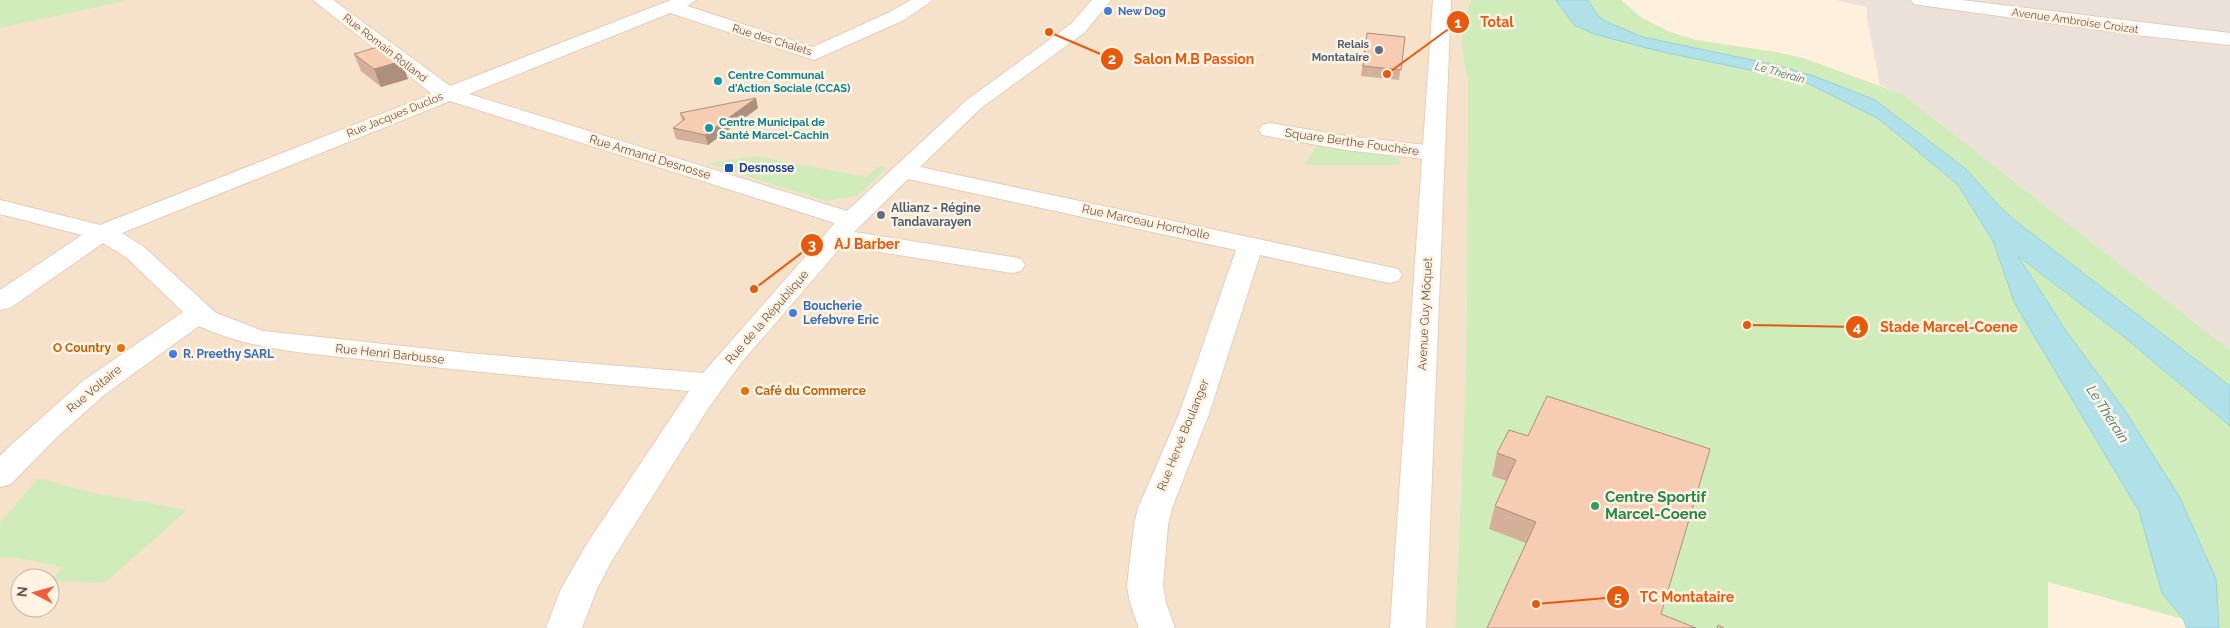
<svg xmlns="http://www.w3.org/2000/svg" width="2230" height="628" font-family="Raleway,sans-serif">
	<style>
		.residential { fill: #f6e2ca; fill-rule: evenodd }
		.industrial { fill: #ebe1d9 }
		.green { fill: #cfecba }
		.water { fill: #b0e1e8; stroke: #95d1db }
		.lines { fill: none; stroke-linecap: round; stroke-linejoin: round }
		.minor-casing { stroke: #e4cdbb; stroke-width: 2 }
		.secondary-casing { stroke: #eaceb7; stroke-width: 2 }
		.minor { fill: #fff; fill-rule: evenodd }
		.secondary { fill: #fff; fill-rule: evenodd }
		.wall { fill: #d4af99 }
		.shaded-wall { fill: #ac8f7d }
		.building { fill: #f6ccb2; stroke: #ac8f7d }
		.shop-dot { fill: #3f7fe0; stroke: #fff4e4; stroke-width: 2 }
		.service-dot { fill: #5c6f8a; stroke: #fff4e4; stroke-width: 2 }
		.culture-dot { fill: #0f9aa8; stroke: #fff4e4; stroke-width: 2 }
		.transit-dot { fill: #1a4fb4; stroke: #fff4e4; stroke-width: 2 }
		.food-dot { fill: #e8710a; stroke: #fff4e4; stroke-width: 2 }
		.leisure-dot { fill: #2e9e5b; stroke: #fff4e4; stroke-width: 2 }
		.labels { text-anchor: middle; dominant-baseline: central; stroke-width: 5; stroke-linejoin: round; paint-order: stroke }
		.far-shop-label { font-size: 11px; font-weight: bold; fill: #366cbe; stroke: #fff4e4; text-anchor: start }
		.far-street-label { font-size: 11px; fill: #745444; stroke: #fff4e4 }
		.far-service-label { font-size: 11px; font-weight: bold; fill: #4e5e75; stroke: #fff4e4; text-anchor: end }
		.far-water-label { font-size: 11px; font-style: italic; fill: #397883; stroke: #fff4e4 }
		.far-culture-label { font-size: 11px; font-weight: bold; fill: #0d838f; stroke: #fff4e4; text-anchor: start }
		.street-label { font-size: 12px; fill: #745444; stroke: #fff4e4 }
		.transit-label { font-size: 12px; font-weight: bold; fill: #164399; stroke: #fff4e4; text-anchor: start }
		.service-label { font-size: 12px; font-weight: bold; fill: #4e5e75; stroke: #fff4e4; text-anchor: start }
		.shop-label { font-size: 12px; font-weight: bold; fill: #366cbe; stroke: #fff4e4; text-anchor: start }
		.food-label { font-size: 12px; font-weight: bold; fill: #c56008; stroke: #fff4e4; text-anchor: end }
		.water-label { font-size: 14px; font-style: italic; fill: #397883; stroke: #fff4e4 }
		.near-leisure-label { font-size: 15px; font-weight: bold; fill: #27864d; stroke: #fff4e4; text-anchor: start }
		.leader { fill: none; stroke: #e8590c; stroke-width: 2 }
		.callout-dot { fill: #e8590c; stroke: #fff4e4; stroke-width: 2 }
		.mark-label { font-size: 15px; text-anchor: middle; font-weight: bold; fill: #fff }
		.callout-label { font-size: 14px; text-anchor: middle; font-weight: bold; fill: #e8590c; stroke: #fff4e4; stroke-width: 5; stroke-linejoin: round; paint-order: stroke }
	</style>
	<rect width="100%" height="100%" fill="#fef0dc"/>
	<!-- residential -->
	<path class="residential" d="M0 0H1471L1462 26V57L1468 79 1466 374 1455 628H0ZM20 578H50V608H20Z"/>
	<!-- industrial -->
	<path class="industrial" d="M1835 0H2230V350L1902 94 1880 85 1867 18V7Z"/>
	<!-- green -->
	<g class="green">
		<path d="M0 0H129L0 28Z"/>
		<path d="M1471 0H1556L1574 25 1594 34 1658 51 1803 81 1879 119 1958 185 1993 241 2015 304 2139 511 2162 593 2183 619 2048 582V628H1455L1466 374 1468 79C1459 48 1460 30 1471 0Z"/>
		<path d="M1588 0H1621L1642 18 1670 32 1696 40 1776 52 1803 58 1902 94 2230 350V386L2017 222 2001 208 1966 169 1875 100 1814 76 1776 65 1643 37 1607 22 1598 16Z"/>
		<path d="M1317 146 1389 156 1398 159 1400 165H1304Z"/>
		<path d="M755 156 867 177 878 166 887 168 857 196 826 201 731 171 736 168 725 164 722 167 705 164Z"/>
		<path d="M2018 255 2123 336 2230 426V628H2219L2216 579 2180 498 2124 409 2066 331Z"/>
		<path d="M38 478 93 493 187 510 105 583 50 581 63 567 19 558H0V523Z"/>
	</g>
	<!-- water -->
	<path class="water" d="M1556 0H1588L1598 16 1607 22 1643 37 1776 65 1814 76 1875 100 1966 169 2001 208 2017 222 2230 386V426L2123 336 2018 256 2066 331 2124 409 2180 498 2216 579 2219 628H2187L2183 619 2162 593 2139 511 2015 304 1993 241 1958 185 1879 119 1803 81 1658 51 1594 34 1574 25Z"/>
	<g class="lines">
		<!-- minor casing -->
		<g class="minor-casing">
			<g id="minor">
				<path d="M313 0H333L450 86 671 0H696L687 6 813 47 890 12 911 0H933L904 20 814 60 670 13 469 94 847 211 967 100 1071 24 1092 0H1111L1085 32 981 108 920 167 1389 267 1398 269 1402 275 1398 281 1389 283 1260 255 1209 414 1172 508 1168 525 1163 586 1166 603 1175 628H1139L1130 603 1127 586 1134 525 1138 508 1179 414 1236 250 908 179 854 232 1012 257 1021 259 1025 265 1021 271 1012 273 842 246 741 363 709 407 611 562 597 589 582 628H546L561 589 586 545 689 391C586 382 483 373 380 361 318 354 256 352 199 326L104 395 56 438 11 484 0 487V456L11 445 83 381 183 312 126 257 103 243 10 308 0 310V290L82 235 0 214V200L100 225 432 94ZM450 101 835 223 703 373 468 353 263 331 216 313 144 247 122 233Z"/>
				<path d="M1911 0H1961L2230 33V45L2136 35 1920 5 1914 4Z"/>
				<path d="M1270 123 1346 136 1434 146 1442 148 1445 153 1442 158 1434 160 1346 150 1262 135 1259 130 1262 125Z"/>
			</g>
		</g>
		<!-- secondary casing -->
		<g class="secondary-casing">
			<path id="secondary" d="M1433 0H1451L1426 628H1390Z"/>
		</g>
		<!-- minor -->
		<use href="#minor" class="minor"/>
		<!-- secondary -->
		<use href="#secondary" class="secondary"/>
	</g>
	<!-- wall -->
	<g class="wall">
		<path d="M1367 33 1405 37 1399 80 1361 76Z"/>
		<path d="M354 54 408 79 381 87 361 71Z"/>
		<path d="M758 108 708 145 676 139 673 128 682 122 680 113Z"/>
		<path d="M1528 436 1710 449 1487 628 1526 543 1489 529 1495 506 1507 481 1492 476 1497 453Z"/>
	</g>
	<!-- shaded-wall -->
	<g class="shaded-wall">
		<path d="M402 61 408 79 381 87 374 69Z"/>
		<path d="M756 98 758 108 708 145 705 135Z"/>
	</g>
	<!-- building -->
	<g class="building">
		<path d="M1367 33 1405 37 1401 70 1363 66Z"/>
		<path d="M381 46 402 61 374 69 354 54Z"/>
		<path d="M756 98 705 135 673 128 685 119 680 113Z"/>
		<path d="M1547 396 1710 449 1661 614 1696 628H1487L1536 522 1495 506 1516 460 1497 453 1509 430 1528 436Z"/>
		<path d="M1718 625 1724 628H1717Z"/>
	</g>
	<!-- markers -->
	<g class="shop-dot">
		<circle cx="1108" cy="11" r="5"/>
		<circle cx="793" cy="313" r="5"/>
		<circle cx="173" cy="354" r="5"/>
	</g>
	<g class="service-dot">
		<circle cx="1379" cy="50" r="5"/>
		<circle cx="881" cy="215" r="5"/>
	</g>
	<g class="culture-dot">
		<circle cx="718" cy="81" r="5"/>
		<circle cx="709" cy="128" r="5"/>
	</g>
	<rect class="transit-dot" x="724" y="163" width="10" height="10" rx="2.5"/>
	<g class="food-dot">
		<circle cx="121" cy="348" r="5"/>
		<circle cx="745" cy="391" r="5"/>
	</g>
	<circle class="leisure-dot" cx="1595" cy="506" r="5"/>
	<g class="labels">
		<!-- far-shop labels -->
		<g class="far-shop-label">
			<text x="1118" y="11">New Dog</text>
		</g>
		<!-- far-street labels -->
		<g class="far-street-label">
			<text transform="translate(2075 21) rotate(8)">Avenue Ambroise Croizat</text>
			<text transform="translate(772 40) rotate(17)">Rue des Chalets</text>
			<text transform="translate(385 48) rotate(38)">Rue Romain Rolland</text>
			<text transform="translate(395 115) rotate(-22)">Rue Jacques Duclos</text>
		</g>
		<!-- far-service labels -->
		<g class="far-service-label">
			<text x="1369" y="44">Relais<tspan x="1369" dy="13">Montataire</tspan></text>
		</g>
		<!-- far-water labels -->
		<g class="far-water-label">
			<text transform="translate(1780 73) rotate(16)">Le Thérain</text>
		</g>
		<!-- far-culture labels -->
		<g class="far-culture-label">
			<text x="728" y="75">Centre Communal<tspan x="728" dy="13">d'Action Sociale (CCAS)</tspan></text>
			<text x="719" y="122">Centre Municipal de<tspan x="719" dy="13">Santé Marcel-Cachin</tspan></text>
		</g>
		<!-- street labels -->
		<g class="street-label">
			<text transform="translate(1352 142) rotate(8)">Square Berthe Fouchère</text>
			<text transform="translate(650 157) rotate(17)">Rue Armand Desnosse</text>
			<text transform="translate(1146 222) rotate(12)">Rue Marceau Horcholle</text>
			<text transform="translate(1425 314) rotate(-87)">Avenue Guy Môquet</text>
			<text transform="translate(767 317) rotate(-49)">Rue de la République</text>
			<text transform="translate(390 354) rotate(6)">Rue Henri Barbusse</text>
			<text transform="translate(94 389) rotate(-40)">Rue Voltaire</text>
			<text transform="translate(1183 435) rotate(-68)">Rue Hervé Boulanger</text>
		</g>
		<!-- transit labels -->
		<g class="transit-label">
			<text x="739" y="168">Desnosse</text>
		</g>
		<!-- service labels -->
		<g class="service-label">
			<text x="891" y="208">Allianz - Régine<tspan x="891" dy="14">Tandavarayen</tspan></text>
		</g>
		<!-- shop labels -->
		<g class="shop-label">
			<text x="803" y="306">Boucherie<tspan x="803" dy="14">Lefebvre Eric</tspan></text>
			<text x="183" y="354">R. Preethy SARL</text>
		</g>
		<!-- food labels -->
		<g class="food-label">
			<text x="111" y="348">O Country</text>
			<text x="755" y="391" text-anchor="start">Café du Commerce</text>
		</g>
		<!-- water labels -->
		<g class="water-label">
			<text transform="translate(2108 414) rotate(57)">Le Thérain</text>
		</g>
		<!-- near-leisure labels -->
		<g class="near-leisure-label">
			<text x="1605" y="497">Centre Sportif<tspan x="1605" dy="17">Marcel-Coene</tspan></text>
		</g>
	</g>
	<!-- callouts -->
	<path class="leader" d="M1387 74L1458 22M1049 32L1112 59M754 289L812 245M1747 325L1857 327M1536 604L1618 597"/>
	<g class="callout-dot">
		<circle cx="1387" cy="74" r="5"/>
		<circle cx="1049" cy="32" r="5"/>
		<circle cx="754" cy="289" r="5"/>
		<circle cx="1747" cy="325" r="5"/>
		<circle cx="1536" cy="604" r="5"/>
		<circle cx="1458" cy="22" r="12"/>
		<circle cx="1112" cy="59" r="12"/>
		<circle cx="812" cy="245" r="12"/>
		<circle cx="1857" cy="327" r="12"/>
		<circle cx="1618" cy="597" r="12"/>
	</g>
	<g class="mark-label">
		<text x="1458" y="28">1</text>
		<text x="1112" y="64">2</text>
		<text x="812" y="250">3</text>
		<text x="1857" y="332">4</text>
		<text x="1618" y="603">5</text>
	</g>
	<g class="callout-label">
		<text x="1497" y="27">Total</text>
		<text x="1194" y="64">Salon M.B Passion</text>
		<text x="867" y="249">AJ Barber</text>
		<text x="1949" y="332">Stade Marcel-Coene</text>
		<text x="1687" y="602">TC Montataire</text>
	</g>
	<!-- north arrow -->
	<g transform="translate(35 593) rotate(276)"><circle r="24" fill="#fff4e4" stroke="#c7b4a4"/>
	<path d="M0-4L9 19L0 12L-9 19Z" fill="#f35d36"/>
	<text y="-8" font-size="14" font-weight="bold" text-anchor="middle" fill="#745444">N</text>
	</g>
</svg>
